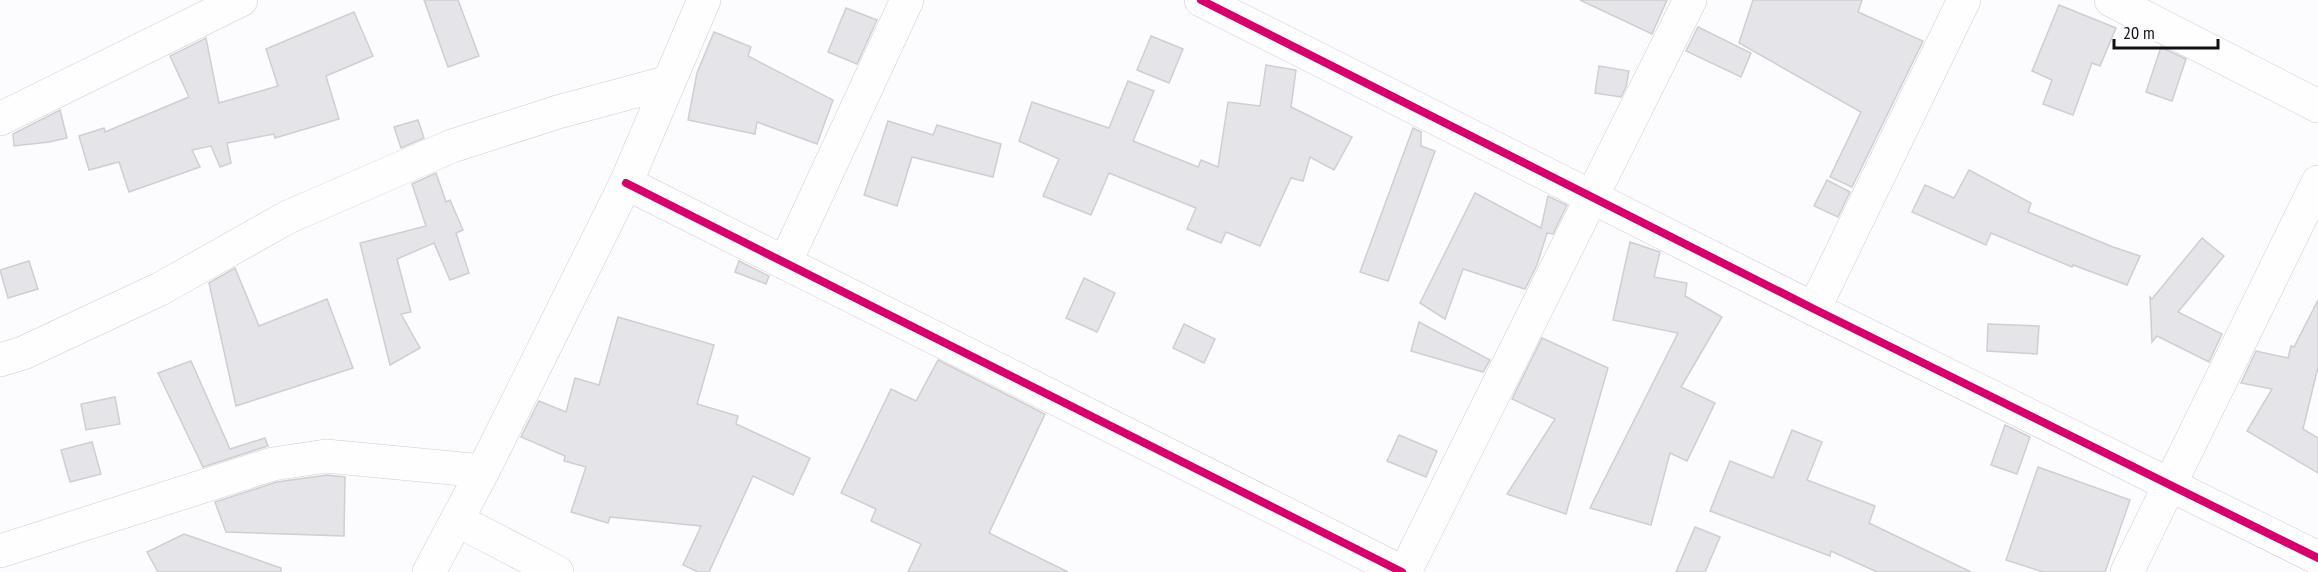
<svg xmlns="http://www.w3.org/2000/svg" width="2318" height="572" font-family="'PT Sans Narrow',sans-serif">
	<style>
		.building { fill: #e5e4e8; stroke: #cfced1; stroke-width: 1.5 }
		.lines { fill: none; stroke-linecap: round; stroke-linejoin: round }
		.minor-casing { stroke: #cecdd0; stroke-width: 34 }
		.minor { stroke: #fffeff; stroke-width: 33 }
		.cycleway-casing { stroke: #fbfafe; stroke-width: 11 }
		.cycleway { stroke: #d6006c; stroke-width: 8 }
	</style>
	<rect width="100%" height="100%" fill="#fcfbfd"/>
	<!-- building -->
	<g class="building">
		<path d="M424 0H458L479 56 448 67Z"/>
		<path d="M1580 0H1667L1652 34Z"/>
		<path d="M1753 0H1862L1858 12 1923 41 1852 187 1830 177 1861 112 1739 43Z"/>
		<path d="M2059 5 2116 28 2100 66 2092 63 2073 115 2043 104 2052 80 2032 71Z"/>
		<path d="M846 8 877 20 857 64 828 52Z"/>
		<path d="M354 12 373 56 326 76 339 119 275 138 274 134 227 143 231 163 220 167 211 146 192 150 200 167 129 192 119 162 89 170 79 136 104 128 105 132 189 97 170 56 206 38 219 103 278 86 266 49Z"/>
		<path d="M1698 27 1751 53 1741 77 1686 51Z"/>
		<path d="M714 32 751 47 748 56 833 100 817 144 757 122 755 134 688 120 697 73Z"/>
		<path d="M1151 36 1183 49 1169 83 1137 70Z"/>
		<path d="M2161 47 2186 59 2172 101 2146 92Z"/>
		<path d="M1266 65 1296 70 1291 107 1352 137 1334 170 1310 157 1303 181 1291 178 1260 246 1226 232 1221 243 1187 229 1196 208 1109 173 1091 215 1043 196 1059 159 1019 141 1032 102 1109 128 1128 81 1154 91 1133 141 1198 167 1201 160 1218 167 1228 102 1260 106Z"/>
		<path d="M1599 66 1629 71 1626 87 1621 97 1595 93Z"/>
		<path d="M60 110 67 138 49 142 14 146 13 134Z"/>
		<path d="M418 120 424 138 401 148 394 127Z"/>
		<path d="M888 121 933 135 937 125 1001 144 993 177 912 157 897 206 864 195Z"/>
		<path d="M1413 128 1421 132V146L1435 151 1388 281 1360 272Z"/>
		<path d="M1969 170 2031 203 2028 212 2113 247 2140 256 2127 285 2073 265 2072 267 1991 233 1986 245 1912 212 1925 185 1954 198Z"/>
		<path d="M436 173 446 202 450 200 463 230 456 233 469 273 450 280 434 243 397 259 411 312 401 314 420 348 390 365 360 243 426 226 412 184Z"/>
		<path d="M1827 180 1850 192 1838 217 1814 206Z"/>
		<path d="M1475 193 1541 228 1548 196 1567 205 1553 234 1547 233 1537 265 1525 289 1463 269 1445 319 1420 303Z"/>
		<path d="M2202 238 2224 256 2178 312 2222 334 2209 362 2157 336 2152 342 2150 297 2152 299Z"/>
		<path d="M1630 242 1660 252 1654 277 1687 283 1685 296 1722 317 1681 387 1715 403 1687 461 1670 453 1651 525 1590 508 1678 333 1613 320Z"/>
		<path d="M29 261 38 289 8 298 0 270Z"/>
		<path d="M739 261 769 276 766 284 735 272Z"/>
		<path d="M235 268 259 326 327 299 353 368 236 406 209 283Z"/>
		<path d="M1084 278 1115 293 1097 332 1066 318Z"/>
		<path d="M2318 300V367L2303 429 2318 438V473L2247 431 2272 389 2241 383 2256 351 2288 358 2291 346 2294 347Z"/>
		<path d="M618 317 714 345 697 404 738 416 736 424 810 458 793 495 753 476 709 572H698L683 565 701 526 610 517 608 523 571 512 586 467 564 461 565 456 521 437 539 401 566 412 575 378 599 385Z"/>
		<path d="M1419 322 1490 360 1483 372 1411 351Z"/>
		<path d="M1184 324 1215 339 1204 363 1173 348Z"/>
		<path d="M1988 324 2039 326 2037 354 1987 351Z"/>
		<path d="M1542 338 1608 368 1566 514 1507 494 1555 419 1512 399Z"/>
		<path d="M938 360 1045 414 989 533 1068 572H908L921 544 871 521 876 509 841 493 891 389 916 401Z"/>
		<path d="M191 361 230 449 265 438 268 446 203 467 158 373Z"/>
		<path d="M115 397 120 424 86 430 81 404Z"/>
		<path d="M2005 425 2030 437 2017 474 1991 465Z"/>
		<path d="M1792 430 1822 442 1807 480 1875 506 1869 523 1971 572H1877L1831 551 1830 556 1710 511 1730 461 1773 478Z"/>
		<path d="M1399 435 1437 451 1426 477 1387 461Z"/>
		<path d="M92 442 101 474 70 482 61 450Z"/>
		<path d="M2038 467 2130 500 2105 572H2043L2006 560Z"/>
		<path d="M327 475 345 477 344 536 226 532 215 502 277 482Z"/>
		<path d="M1695 527 1720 537 1705 572H1676Z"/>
		<path d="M184 534 281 568V572H158L147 552Z"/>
	</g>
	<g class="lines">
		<!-- minor casing -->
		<g class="minor-casing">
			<g id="minor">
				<path d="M1201 0 1814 309 2318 558"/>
				<path d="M2111 0 2318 106"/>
				<path d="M0 119 241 0"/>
				<path d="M626 183 1402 572"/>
				<path d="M785 263 907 0"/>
				<path d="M1814 309 1964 0"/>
				<path d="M0 360 23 353 160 289 288 217 452 146 558 112 669 82"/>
				<path d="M457 520 557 572"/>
				<path d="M0 551 273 464 326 456 483 471"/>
				<path d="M429 572 483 471 626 183 704 0"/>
				<path d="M1405 572 1690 0"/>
				<path d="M2127 572 2318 182"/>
			</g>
		</g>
		<!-- minor -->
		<use href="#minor" class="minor"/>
		<!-- cycleway casing -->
		<g class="cycleway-casing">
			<g id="cycleway">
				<path d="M1201 0 1814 309 2318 558"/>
				<path d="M626 183 1402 572"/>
			</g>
		</g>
		<!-- cycleway -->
		<use href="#cycleway" class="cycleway"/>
	</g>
	<!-- scale -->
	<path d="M2114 39v9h104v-9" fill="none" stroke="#131115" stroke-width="3"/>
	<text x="2123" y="39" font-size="18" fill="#131115" stroke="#fbfafe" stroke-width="4.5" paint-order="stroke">20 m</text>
</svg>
